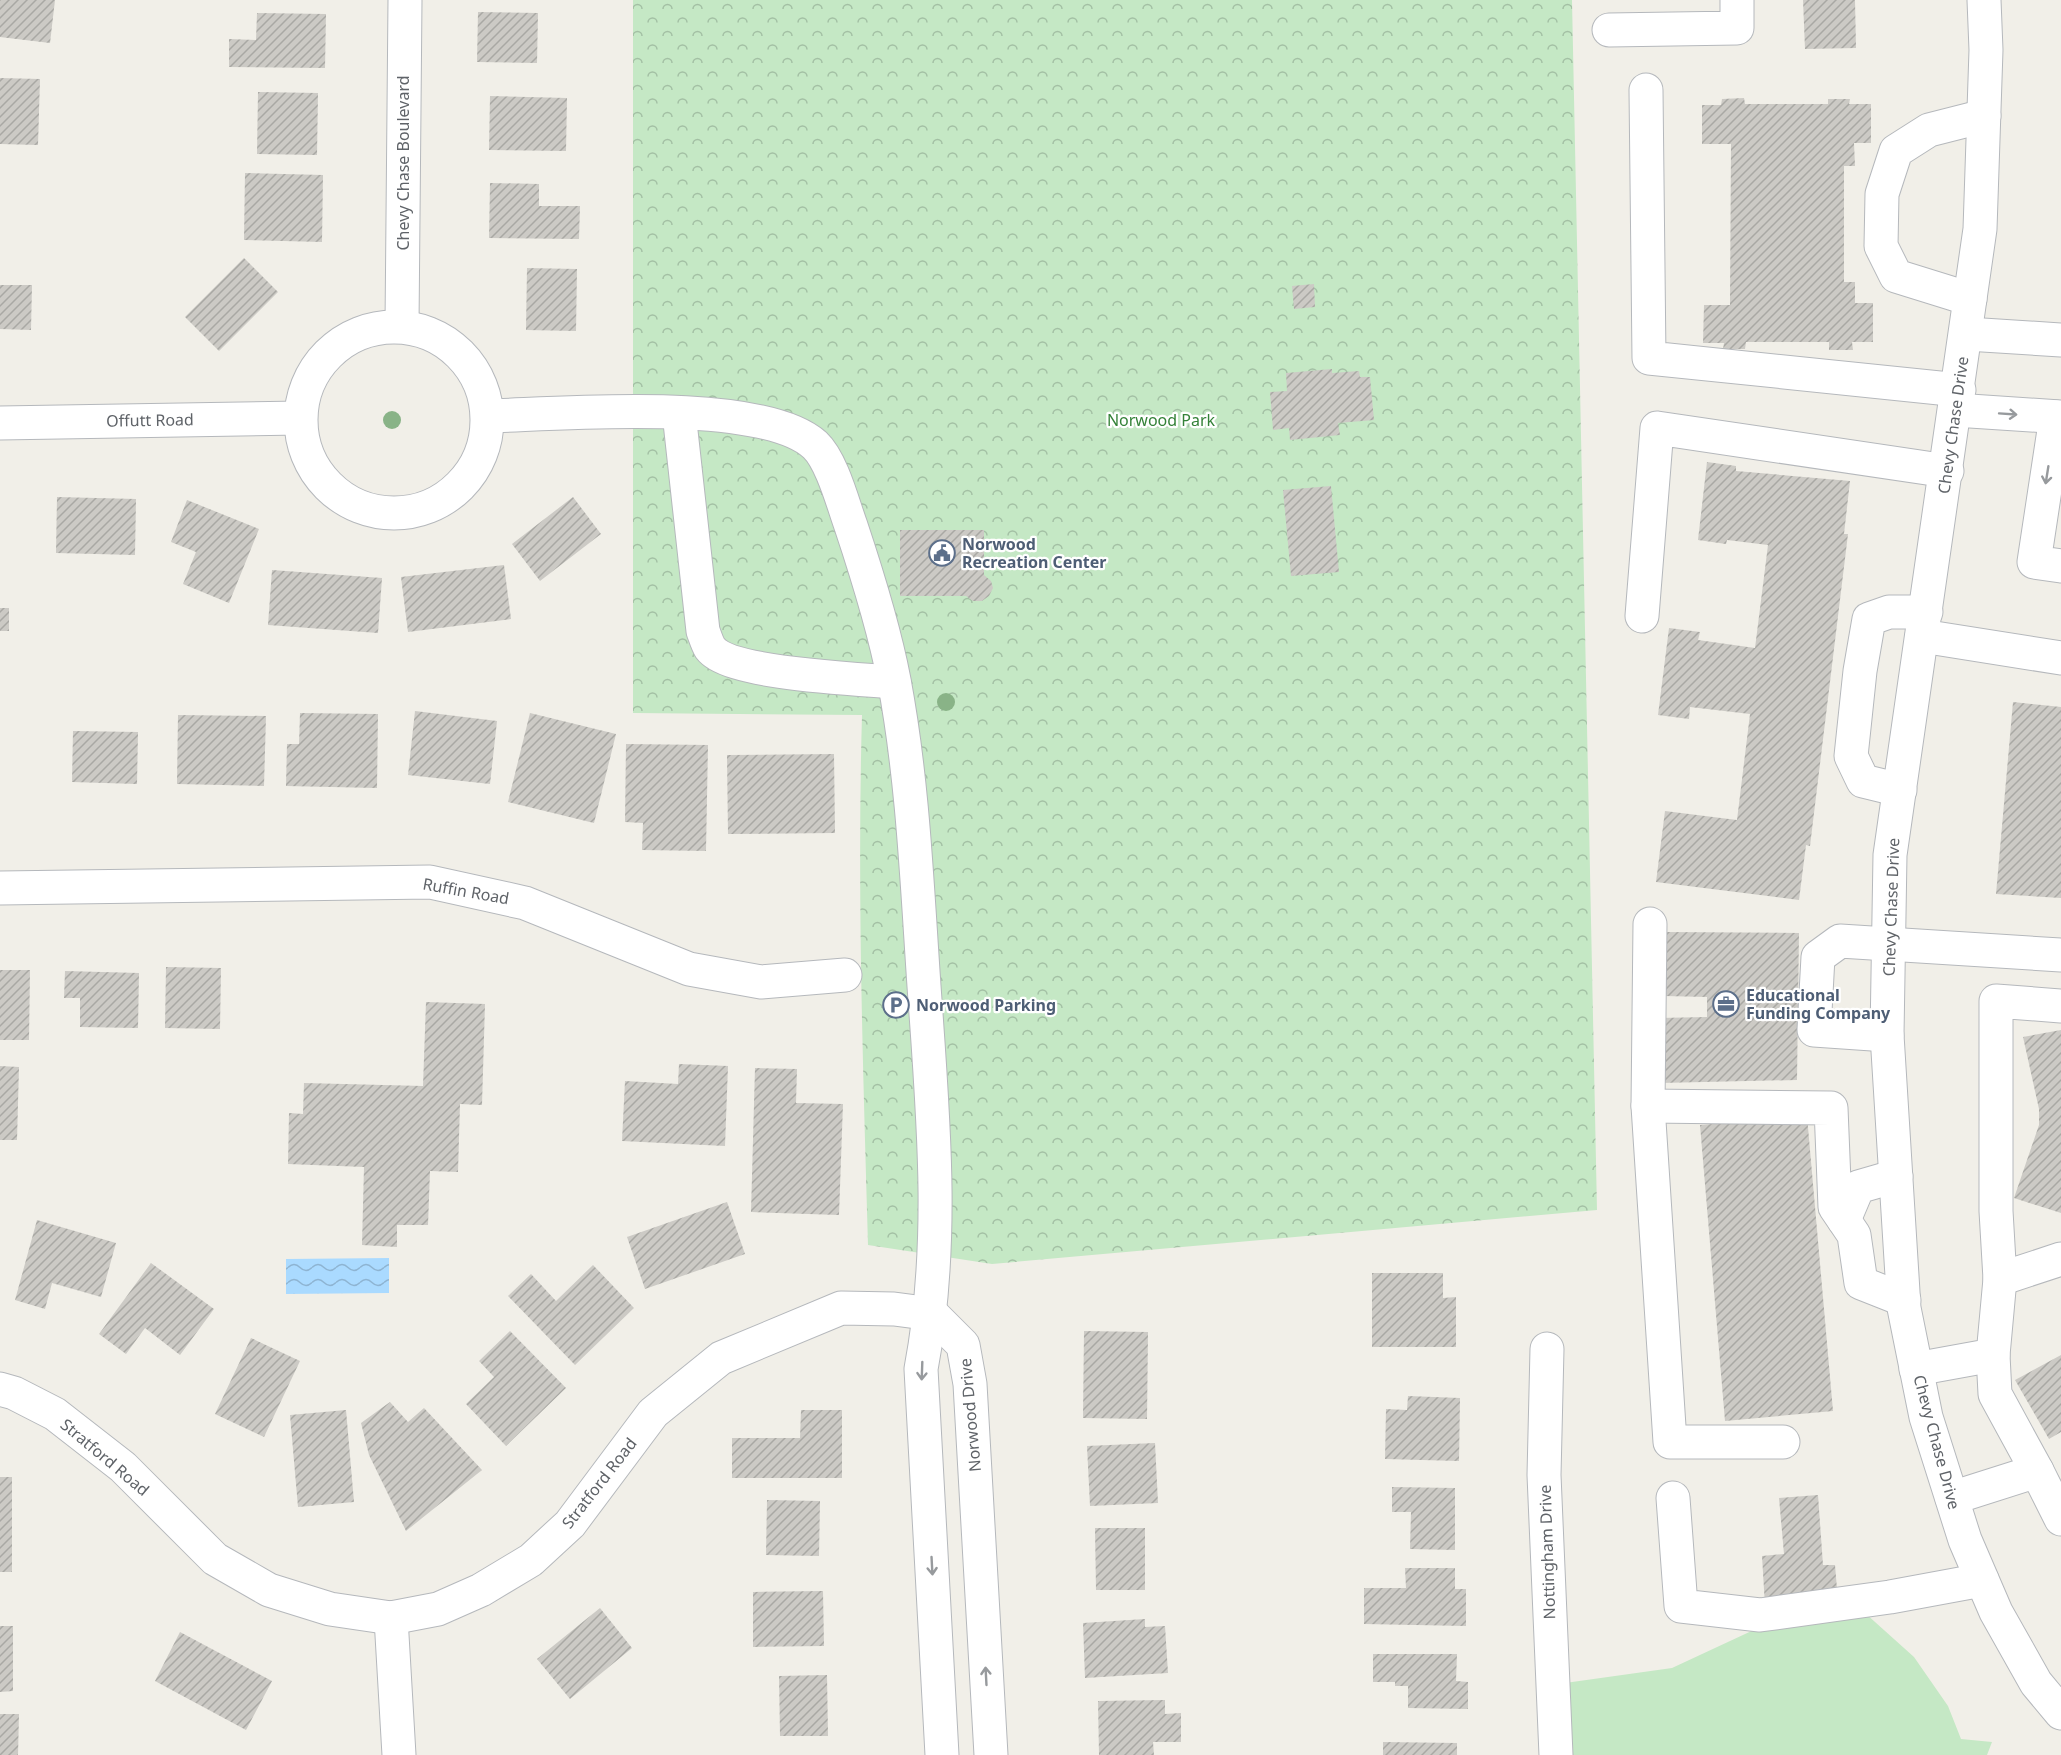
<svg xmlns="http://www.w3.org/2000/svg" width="2061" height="1755" font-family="'Noto Sans',sans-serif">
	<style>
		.grass { fill: #c5e8c5 }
		.park { fill: url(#park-crowns) }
		.water { fill: url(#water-waves) }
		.building { fill: url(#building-hatch) }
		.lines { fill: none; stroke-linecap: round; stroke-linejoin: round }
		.minor-casing { stroke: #b5b8bc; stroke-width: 35 }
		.minor { stroke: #fff; stroke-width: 33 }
		.tree { fill: #89b387 }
		.oneway { stroke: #979a9d }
		.labels { text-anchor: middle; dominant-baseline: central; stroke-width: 4.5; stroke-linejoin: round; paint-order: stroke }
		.street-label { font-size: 16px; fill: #5f6368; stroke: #fff }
		.park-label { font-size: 16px; fill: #348238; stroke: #fff }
		.service-label { font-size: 16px; font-weight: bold; fill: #4e5e75; stroke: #fff; text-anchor: start }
	</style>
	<defs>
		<pattern id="park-crowns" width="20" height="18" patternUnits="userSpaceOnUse" patternTransform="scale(1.5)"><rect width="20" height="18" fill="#c5e8c5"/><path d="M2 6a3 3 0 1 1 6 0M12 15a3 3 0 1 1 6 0" fill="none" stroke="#a3c0a4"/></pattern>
		<pattern id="water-waves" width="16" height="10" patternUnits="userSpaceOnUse" patternTransform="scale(1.5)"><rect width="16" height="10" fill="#aadaff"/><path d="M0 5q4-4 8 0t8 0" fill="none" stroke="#8eb4d2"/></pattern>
		<pattern id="building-hatch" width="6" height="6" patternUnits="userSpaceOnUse" patternTransform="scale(1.5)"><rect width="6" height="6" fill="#cccac5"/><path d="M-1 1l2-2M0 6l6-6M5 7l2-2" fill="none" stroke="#a9a8a4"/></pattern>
	</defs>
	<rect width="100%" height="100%" fill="#f1efe8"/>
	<!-- grass -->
	<path class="grass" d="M1865 1613 1914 1657 1948 1706 1961 1739 1992 1742 1987 1755H1572L1565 1683 1672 1668 1773 1621Z"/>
	<!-- park -->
	<path class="park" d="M633 0H1572L1597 1210 992 1264 868 1245C863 1068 857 892 862 715L633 713Z"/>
	<!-- water -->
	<path class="water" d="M389 1258V1293L286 1294V1259Z"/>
	<!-- building -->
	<g class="building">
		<path d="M0 0H55L50 43 0 37Z"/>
		<path d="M1803 0H1855L1856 48 1805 49Z"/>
		<path d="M478 12 538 13 537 63 477 62Z"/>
		<path d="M257 13 326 14 325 68 229 67V39L256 40Z"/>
		<path d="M0 78 40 79 38 145 0 144Z"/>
		<path d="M258 92 318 93 317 155 257 154Z"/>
		<path d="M490 96 567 98 566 151 489 150Z"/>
		<path d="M1744 98 1745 104H1828V99H1850L1849 104H1871V143H1854L1855 166H1844V282H1855V303H1873V342H1852L1853 350H1829V342H1746L1745 349H1723L1724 343H1703L1704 305H1730L1731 144H1702V105H1721L1722 99Z"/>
		<path d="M245 173 323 175 322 242 244 240Z"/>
		<path d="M490 183 539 184V206H580L579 239 489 238Z"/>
		<path d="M244 258 278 292 219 351 185 317Z"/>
		<path d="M527 268 577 269 576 331 526 330Z"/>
		<path d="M1314 284 1315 307 1294 309 1292 286Z"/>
		<path d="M0 285H32L31 330 0 329Z"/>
		<path d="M1332 369V373L1359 371 1360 377H1370L1374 420 1338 423 1340 435 1290 440 1289 428 1273 430 1270 392 1287 391 1286 373Z"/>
		<path d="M1707 462 1736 466V471L1850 481 1844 534H1848L1810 846 1806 845 1799 900 1656 882 1665 811 1737 820 1750 714 1690 707 1689 719 1658 715 1669 628 1700 632 1698 640 1755 648 1768 545 1727 540 1726 544 1698 540Z"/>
		<path d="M1331 486 1339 572 1291 576 1283 490Z"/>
		<path d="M57 497 136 499 135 555 56 553Z"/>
		<path d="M573 497 601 534 540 581 512 544Z"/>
		<path d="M187 500 259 529 229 603 183 584 196 552 171 542Z"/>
		<path d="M900 530H984V575L991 581 993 588 989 596 982 601H973L966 596H900Z"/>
		<path d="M504 565 511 619 408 632 401 577Z"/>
		<path d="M272 570 382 578 378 633 268 625Z"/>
		<rect x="0" y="608" width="9" height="23"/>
		<path d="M2013 702 2061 707V898L1996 894Z"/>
		<path d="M415 711 497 721 490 784 408 775Z"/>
		<path d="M300 713 378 714 377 788 286 786 287 744H299Z"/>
		<path d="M530 713 616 734 594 823 508 802Z"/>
		<path d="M178 715 266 716 264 786 177 784Z"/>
		<path d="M73 731 138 732 137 784 72 782Z"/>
		<path d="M626 744 708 745 706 851 642 850 643 823 625 822Z"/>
		<path d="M834 754 835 833 728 834 727 755Z"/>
		<path d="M1666 932 1799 933 1797 1080 1660 1083 1658 1018 1707 1017V997L1664 996Z"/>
		<path d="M166 967 221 968 220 1029 165 1028Z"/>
		<path d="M0 970H30L29 1040H0Z"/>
		<path d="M65 971 139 973 138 1028 80 1027V998H64Z"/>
		<path d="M426 1002 485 1004 482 1105 460 1104 458 1172 430 1171 428 1225H397V1247L362 1245 364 1167 288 1164 289 1113 303 1114 304 1083 423 1086Z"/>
		<path d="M2061 1030V1213L2014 1198 2039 1125V1109L2023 1037Z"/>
		<path d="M679 1064 728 1066 725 1146 622 1141 625 1081 678 1084Z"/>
		<path d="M0 1066 19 1067 17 1140H0Z"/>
		<path d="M755 1068 797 1069 796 1103 843 1104 839 1215 751 1212Z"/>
		<path d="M1807 1116 1833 1411 1725 1421 1700 1125Z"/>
		<path d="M727 1202 745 1254 645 1289 627 1237Z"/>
		<path d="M37 1220 116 1243 101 1297 52 1283 45 1309 15 1300Z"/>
		<path d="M151 1263 214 1309 180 1355 145 1328 126 1354 99 1334Z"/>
		<path d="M593 1265 634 1308 575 1365 508 1296 531 1274 556 1301Z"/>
		<path d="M1372 1273H1443V1298L1456 1297V1347H1372Z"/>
		<path d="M510 1331 566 1388 506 1446 466 1404 494 1377 479 1361Z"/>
		<path d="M1084 1331 1148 1332 1147 1419 1083 1418Z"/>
		<path d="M251 1338 300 1361 264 1437 215 1414Z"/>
		<path d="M2061 1355V1432L2049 1439 2015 1380Z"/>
		<path d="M1408 1396 1460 1398 1459 1461 1385 1459 1386 1409 1407 1410Z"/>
		<path d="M390 1402 408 1422 424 1408 482 1470 406 1531 369 1455 361 1423Z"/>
		<path d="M346 1410 354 1502 298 1507 290 1415Z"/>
		<path d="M801 1410H842V1478H732V1438H800Z"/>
		<path d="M1155 1443 1158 1503 1090 1506 1087 1446Z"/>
		<rect x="0" y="1477" width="12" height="95"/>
		<path d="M1392 1487 1455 1488V1550L1410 1549 1411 1512H1392Z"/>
		<path d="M1818 1495 1823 1565H1835L1838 1601 1765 1606 1762 1556 1784 1554 1779 1498Z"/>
		<path d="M767 1500 820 1501 819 1556 766 1555Z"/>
		<path d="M1095 1528H1145V1590H1096Z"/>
		<path d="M1405 1568H1455V1589H1466V1626L1364 1624V1588H1406Z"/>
		<path d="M823 1591 824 1646 753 1647V1592Z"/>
		<path d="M600 1608 632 1648 570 1699 537 1659Z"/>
		<path d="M1145 1619V1627L1165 1626 1168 1673 1085 1678 1083 1623Z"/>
		<path d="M0 1626H13V1691L0 1692Z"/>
		<path d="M180 1632 272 1681 246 1730 155 1681Z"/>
		<path d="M1373 1654H1457L1456 1681 1468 1682V1709L1408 1708V1686H1395V1682H1373Z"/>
		<path d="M827 1675 828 1736H780L779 1676Z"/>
		<path d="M1165 1700V1714L1181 1713V1742H1153L1154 1755H1099L1098 1701Z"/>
		<path d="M0 1714H19L18 1755H0Z"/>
		<path d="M1383 1742 1457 1743V1755H1383Z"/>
	</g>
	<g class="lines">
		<!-- minor casing -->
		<g class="minor-casing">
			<g id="minor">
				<path d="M1984 0 1986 50 1980 229 1890 855 1887 1035 1904 1308 1926 1417 1965 1540 1996 1612 2036 1683 2061 1713"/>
				<path d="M1609 30 1737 28V0"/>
				<path d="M1646 90 1649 358 1959 390"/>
				<path d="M1970 299 1896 276 1881 246 1882 194 1896 151 1929 130 1984 116"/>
				<path d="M402 326 405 0"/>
				<circle cx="394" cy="420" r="93"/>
				<path d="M1967 334 2061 340"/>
				<path d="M1955 410 2061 417"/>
				<path d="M679 413 703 631C705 636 707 643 710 648 729 674 859 679 894 682"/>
				<path d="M488 416C561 414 762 397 815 445 832 461 843 504 851 526 868 577 884 628 894 680 913 781 917 884 924 986 933 1114 945 1242 921 1369L942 1755"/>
				<path d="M2056 417 2034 562 2061 566"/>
				<path d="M0 423 300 418"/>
				<path d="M1642 616 1657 428 1947 471"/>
				<path d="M1922 636 2061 658"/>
				<path d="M1900 790 1863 781 1851 756 1860 671 1869 619 1889 612H1926"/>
				<path d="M0 888 430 882 525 903 689 969 761 982 845 975"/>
				<path d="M1650 924 1648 1106 1670 1442H1783"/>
				<path d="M1887 1035 1814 1030 1818 957 1840 941 2061 955"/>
				<path d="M1648 1106 1831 1108 1835 1207 1854 1235 1861 1283 1904 1300"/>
				<path d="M1844 1220 1858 1187 1896 1176"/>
				<path d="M2000 1279 2061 1259"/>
				<path d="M932 1314 963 1345 970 1384 991 1755"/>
				<path d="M1547 1349 1544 1475 1556 1755"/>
				<path d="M1993 1355 1995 1394 2037 1471"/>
				<path d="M1916 1369 1993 1355 2000 1279 1996 1211V1001L2061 1006"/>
				<path d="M0 1389 14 1393 55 1414 123 1467 215 1559 269 1590 330 1609 391 1618 438 1609 481 1590 531 1560 570 1524 653 1413 721 1358 841 1308 894 1309 932 1314"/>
				<path d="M1673 1498 1681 1606 1760 1615 1890 1597 1982 1580"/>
				<path d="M1952 1498 2037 1471 2061 1519"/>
				<path d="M391 1618 399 1755"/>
			</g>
		</g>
		<!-- minor -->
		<use href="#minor" class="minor"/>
	</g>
	<!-- trees -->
	<g class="tree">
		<circle cx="392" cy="420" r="9"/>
		<circle cx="946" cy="702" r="9"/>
	</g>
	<!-- one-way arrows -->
	<defs><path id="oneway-shaft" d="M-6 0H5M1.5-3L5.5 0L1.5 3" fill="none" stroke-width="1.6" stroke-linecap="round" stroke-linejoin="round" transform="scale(1.5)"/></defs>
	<g class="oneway">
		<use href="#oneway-shaft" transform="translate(2008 414) rotate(4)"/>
		<use href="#oneway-shaft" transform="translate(2047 475) rotate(99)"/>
		<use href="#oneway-shaft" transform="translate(922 1371) rotate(92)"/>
		<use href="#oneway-shaft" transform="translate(932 1566) rotate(87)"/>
		<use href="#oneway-shaft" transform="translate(986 1676) rotate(-93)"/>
	</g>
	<!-- icons -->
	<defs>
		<g id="civic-ring" transform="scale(1.35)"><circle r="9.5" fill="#fff" stroke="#5c6f8a" stroke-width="1.5"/><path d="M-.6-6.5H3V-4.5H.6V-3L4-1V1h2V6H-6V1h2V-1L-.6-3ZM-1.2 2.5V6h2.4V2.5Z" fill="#5c6f8a"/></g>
		<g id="office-ring" transform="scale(1.35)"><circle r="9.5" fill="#fff" stroke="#5c6f8a" stroke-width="1.5"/><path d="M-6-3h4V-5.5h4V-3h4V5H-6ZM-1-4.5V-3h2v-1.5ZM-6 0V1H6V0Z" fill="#5c6f8a"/></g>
		<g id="parking-ring" transform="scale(1.35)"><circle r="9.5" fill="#fff" stroke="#5c6f8a" stroke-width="1.5"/><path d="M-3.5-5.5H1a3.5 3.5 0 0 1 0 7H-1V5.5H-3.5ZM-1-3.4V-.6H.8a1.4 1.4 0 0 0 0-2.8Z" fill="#5c6f8a"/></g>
	</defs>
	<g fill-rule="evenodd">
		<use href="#civic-ring" x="942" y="553"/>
		<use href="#office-ring" x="1726" y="1004"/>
		<use href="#parking-ring" x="896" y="1005"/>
	</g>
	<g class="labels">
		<!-- street labels -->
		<g class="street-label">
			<text transform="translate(403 163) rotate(-90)">Chevy Chase Boulevard</text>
			<text transform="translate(150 420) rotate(-1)">Offutt Road</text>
			<text transform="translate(1953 425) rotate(-82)">Chevy Chase Drive</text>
			<text transform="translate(466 891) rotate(10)">Ruffin Road</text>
			<text transform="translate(1891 907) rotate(-88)">Chevy Chase Drive</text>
			<text transform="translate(970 1415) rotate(-95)">Norwood Drive</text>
			<text transform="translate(1937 1442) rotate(75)">Chevy Chase Drive</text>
			<text transform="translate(105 1457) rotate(40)">Stratford Road</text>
			<text transform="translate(599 1483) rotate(-52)">Stratford Road</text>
			<text transform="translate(1547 1552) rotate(-92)">Nottingham Drive</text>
		</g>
		<!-- park labels -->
		<g class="park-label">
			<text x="1161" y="420">Norwood Park</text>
		</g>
		<!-- service labels -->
		<g class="service-label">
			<text x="962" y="544">Norwood<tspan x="962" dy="18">Recreation Center</tspan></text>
			<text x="1746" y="995">Educational<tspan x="1746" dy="18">Funding Company</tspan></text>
			<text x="916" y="1005">Norwood Parking</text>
		</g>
	</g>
</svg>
